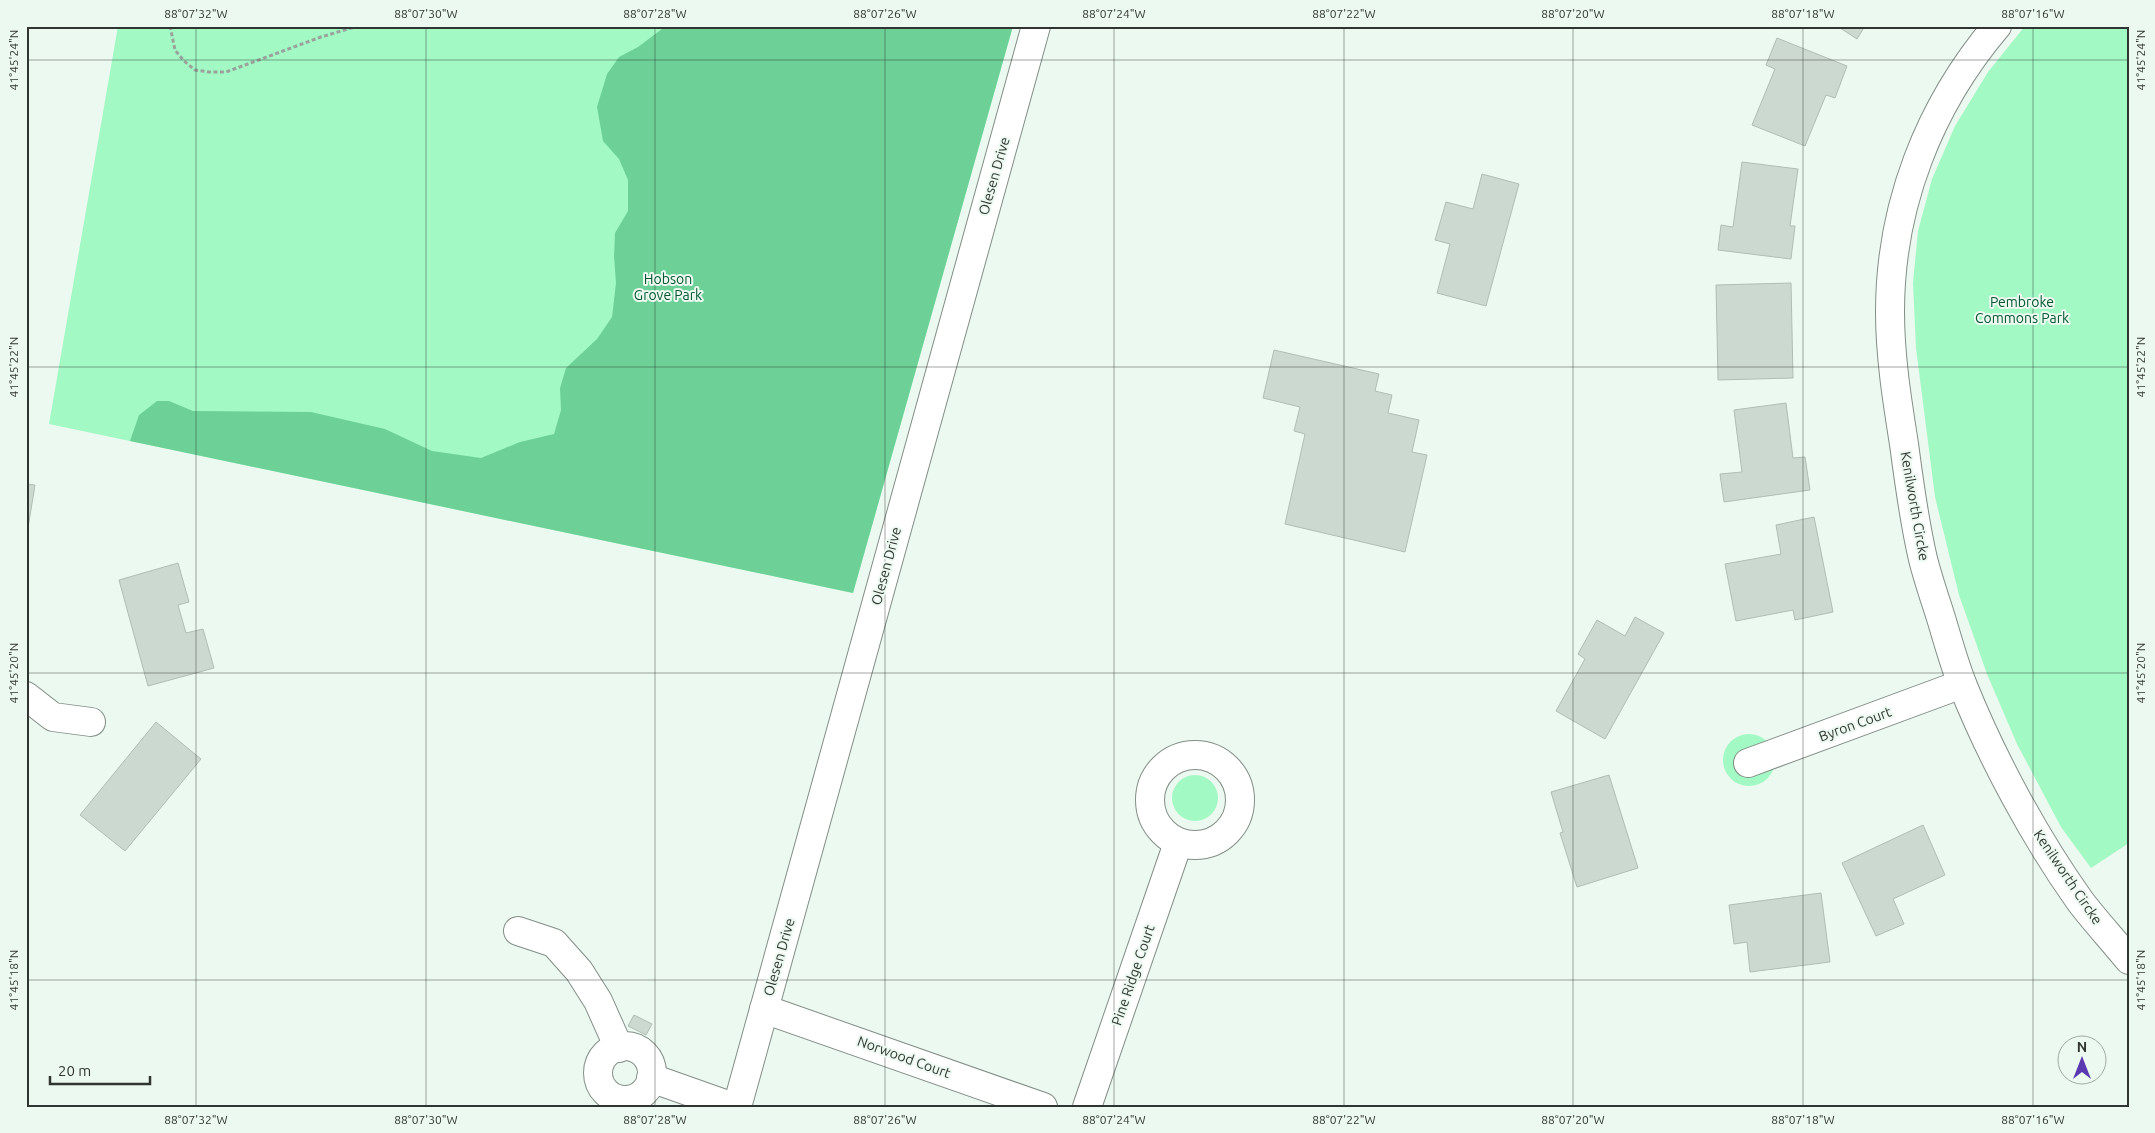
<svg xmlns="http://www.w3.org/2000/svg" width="2155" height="1133" font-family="Ubuntu,sans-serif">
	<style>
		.green { fill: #a2f9c4 }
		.forest { fill: #6dd197 }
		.building { fill: #ccd9d0; stroke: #b0bdb4 }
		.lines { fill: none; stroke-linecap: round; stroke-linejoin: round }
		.minor-casing { stroke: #828e86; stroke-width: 30 }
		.path { stroke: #99a39c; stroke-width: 3; stroke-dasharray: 4 2.5; stroke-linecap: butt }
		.minor { stroke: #fff; stroke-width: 28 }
		.ticks { fill: none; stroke: #303531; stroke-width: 1; stroke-opacity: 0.45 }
		.labels { text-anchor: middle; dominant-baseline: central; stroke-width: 4; stroke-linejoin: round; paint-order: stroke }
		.street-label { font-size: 14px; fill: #303531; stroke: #ecf9f0 }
		.park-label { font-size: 14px; fill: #045632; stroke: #ecf9f0 }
		.neatline { fill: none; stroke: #303531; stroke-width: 2 }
		.ticks-label { font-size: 12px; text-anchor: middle; fill: #303531 }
	</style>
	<rect width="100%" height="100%" fill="#ecf9f0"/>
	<!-- green -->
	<g class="green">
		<path d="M118 26H1013L853 593 49 424Z"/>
		<path d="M2025 26H2129V843L2091 868 2061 827 2017 744 1987 674 1959 595 1935 497 1916 348 1913 283 1918 231 1932 179 1955 126 1988 72Z"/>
		<circle cx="1749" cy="760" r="26"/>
		<circle cx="1195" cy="798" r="23"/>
	</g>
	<!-- forest -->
	<path class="forest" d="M666 26H1013L853 593 130 441 139 415 157 401H169L193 411 311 412 385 429 432 451 481 458 520 442 554 434 561 410 560 388 566 368 597 339 612 317 616 283 614 256 615 233 628 211V180L619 159 603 141 597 107 607 74 619 57 638 47Z"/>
	<!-- building -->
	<g class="building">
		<path d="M1837 26H1865L1857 39Z"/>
		<path d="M1777 38 1847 66 1835 98 1826 95 1805 146 1752 125 1775 69 1766 65Z"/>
		<path d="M1742 162 1798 169 1790 226H1795L1791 259 1718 250 1721 225 1733 227Z"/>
		<path d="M1482 174 1519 184 1486 306 1437 293 1450 244 1435 240 1446 202 1473 209Z"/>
		<path d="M1791 283 1793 378 1718 380 1716 285Z"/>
		<path d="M1274 350 1379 374 1375 391 1392 395 1388 413 1419 420 1412 452 1427 455 1405 552 1285 524 1305 434 1294 431 1300 407 1263 398Z"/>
		<path d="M1786 403 1793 458 1805 457 1810 490 1724 502 1720 474 1742 472 1734 410Z"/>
		<path d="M26 484 35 485 26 540Z"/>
		<path d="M1814 517 1833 612 1795 620 1793 610 1736 621 1725 564 1781 554 1776 525Z"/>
		<path d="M178 563 189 602 178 605 186 633 203 629 214 668 148 686 119 580Z"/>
		<path d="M1635 617 1664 633 1605 739 1556 711 1585 659 1578 654 1597 620 1625 636Z"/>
		<path d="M156 722 201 759 125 851 80 815Z"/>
		<path d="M1609 775 1638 868 1577 887 1560 833 1563 832 1551 792Z"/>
		<path d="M1923 825 1945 875 1893 899 1904 924 1876 936 1842 863Z"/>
		<path d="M1821 893 1830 962 1750 972 1747 942 1734 944 1729 905Z"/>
		<path d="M634 1015 652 1024 646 1035 628 1026Z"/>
	</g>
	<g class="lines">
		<!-- minor casing -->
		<g class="minor-casing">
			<g id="minor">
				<path d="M1997 26C1929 106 1890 206 1890 312 1890 356 1897 400 1904 444 1909 482 1914 521 1923 559 1928 579 1935 599 1941 618 1948 641 1954 664 1963 686 1992 758 2035 838 2080 901 2095 921 2113 940 2129 960"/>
				<path d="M26 696 53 717 91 722"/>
				<circle cx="1195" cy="800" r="45"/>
				<path d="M1748 763 1962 684"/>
				<path d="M518 931 554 943 579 971 598 1001 619 1048"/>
				<path d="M764 1009 1043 1107"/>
				<circle cx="625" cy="1073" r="27"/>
				<path d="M651 1078 733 1107"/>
				<path d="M737 1107C838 747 934 386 1036 26"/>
				<path d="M1087 1107 1178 843"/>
			</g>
		</g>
		<!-- path -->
		<path class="path" d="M170 26 175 50 184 61 195 70 209 72H226L321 37 358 26"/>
		<!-- minor -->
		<use href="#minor" class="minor"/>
	</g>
	<!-- ticks -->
	<path class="ticks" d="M196 26V1107M426 26V1107M655 26V1107M885 26V1107M1114 26V1107M1344 26V1107M1573 26V1107M1803 26V1107M2033 26V1107M26 60H2129M26 367H2129M26 673H2129M26 980H2129"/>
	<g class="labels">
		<!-- street labels -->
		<g class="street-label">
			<text transform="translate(994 176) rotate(-74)">Olesen Drive</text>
			<text transform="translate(1915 506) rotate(80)">Kenilworth Circke</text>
			<text transform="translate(886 566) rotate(-75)">Olesen Drive</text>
			<text transform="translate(1855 724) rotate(-20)">Byron Court</text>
			<text transform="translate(2068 877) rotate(56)">Kenilworth Circke</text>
			<text transform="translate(779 957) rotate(-74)">Olesen Drive</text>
			<text transform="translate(1133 975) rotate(-71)">Pine Ridge Court</text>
			<text transform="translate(904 1057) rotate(20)">Norwood Court</text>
		</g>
		<!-- park labels -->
		<g class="park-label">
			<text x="668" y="279">Hobson<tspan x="668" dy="16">Grove Park</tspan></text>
			<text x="2022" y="302">Pembroke<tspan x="2022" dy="16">Commons Park</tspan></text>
		</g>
	</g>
	<!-- border -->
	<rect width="2155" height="1133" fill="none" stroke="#ecf9f0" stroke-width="55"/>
	<!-- north arrow -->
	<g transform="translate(2082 1060)"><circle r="24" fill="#ecf9f0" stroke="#a1aba4"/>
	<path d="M0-4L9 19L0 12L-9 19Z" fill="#5a39b1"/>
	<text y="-8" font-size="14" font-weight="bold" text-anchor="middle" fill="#303531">N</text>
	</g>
	<!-- scale -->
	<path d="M50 1076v8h100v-8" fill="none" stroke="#303531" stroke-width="2.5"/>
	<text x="58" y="1076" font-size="15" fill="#303531" stroke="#ecf9f0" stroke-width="4" paint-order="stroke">20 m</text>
	<rect x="28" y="28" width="2100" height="1078" class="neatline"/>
	<g class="ticks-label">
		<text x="196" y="18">88°07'32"W</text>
		<text x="426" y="18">88°07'30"W</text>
		<text x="655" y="18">88°07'28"W</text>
		<text x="885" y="18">88°07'26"W</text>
		<text x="1114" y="18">88°07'24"W</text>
		<text x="1344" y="18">88°07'22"W</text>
		<text x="1573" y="18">88°07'20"W</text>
		<text x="1803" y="18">88°07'18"W</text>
		<text x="2033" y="18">88°07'16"W</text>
		<text transform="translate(14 60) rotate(-90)" y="4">41°45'24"N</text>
		<text transform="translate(2141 60) rotate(-90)" y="4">41°45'24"N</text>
		<text transform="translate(14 367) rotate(-90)" y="4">41°45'22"N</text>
		<text transform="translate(2141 367) rotate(-90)" y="4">41°45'22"N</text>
		<text transform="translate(14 673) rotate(-90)" y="4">41°45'20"N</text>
		<text transform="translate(2141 673) rotate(-90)" y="4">41°45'20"N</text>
		<text transform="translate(14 980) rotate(-90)" y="4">41°45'18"N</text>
		<text transform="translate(2141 980) rotate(-90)" y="4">41°45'18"N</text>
		<text x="196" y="1124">88°07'32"W</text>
		<text x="426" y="1124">88°07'30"W</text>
		<text x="655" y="1124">88°07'28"W</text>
		<text x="885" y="1124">88°07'26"W</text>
		<text x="1114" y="1124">88°07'24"W</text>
		<text x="1344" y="1124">88°07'22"W</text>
		<text x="1573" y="1124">88°07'20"W</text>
		<text x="1803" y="1124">88°07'18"W</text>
		<text x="2033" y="1124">88°07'16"W</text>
	</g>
</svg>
